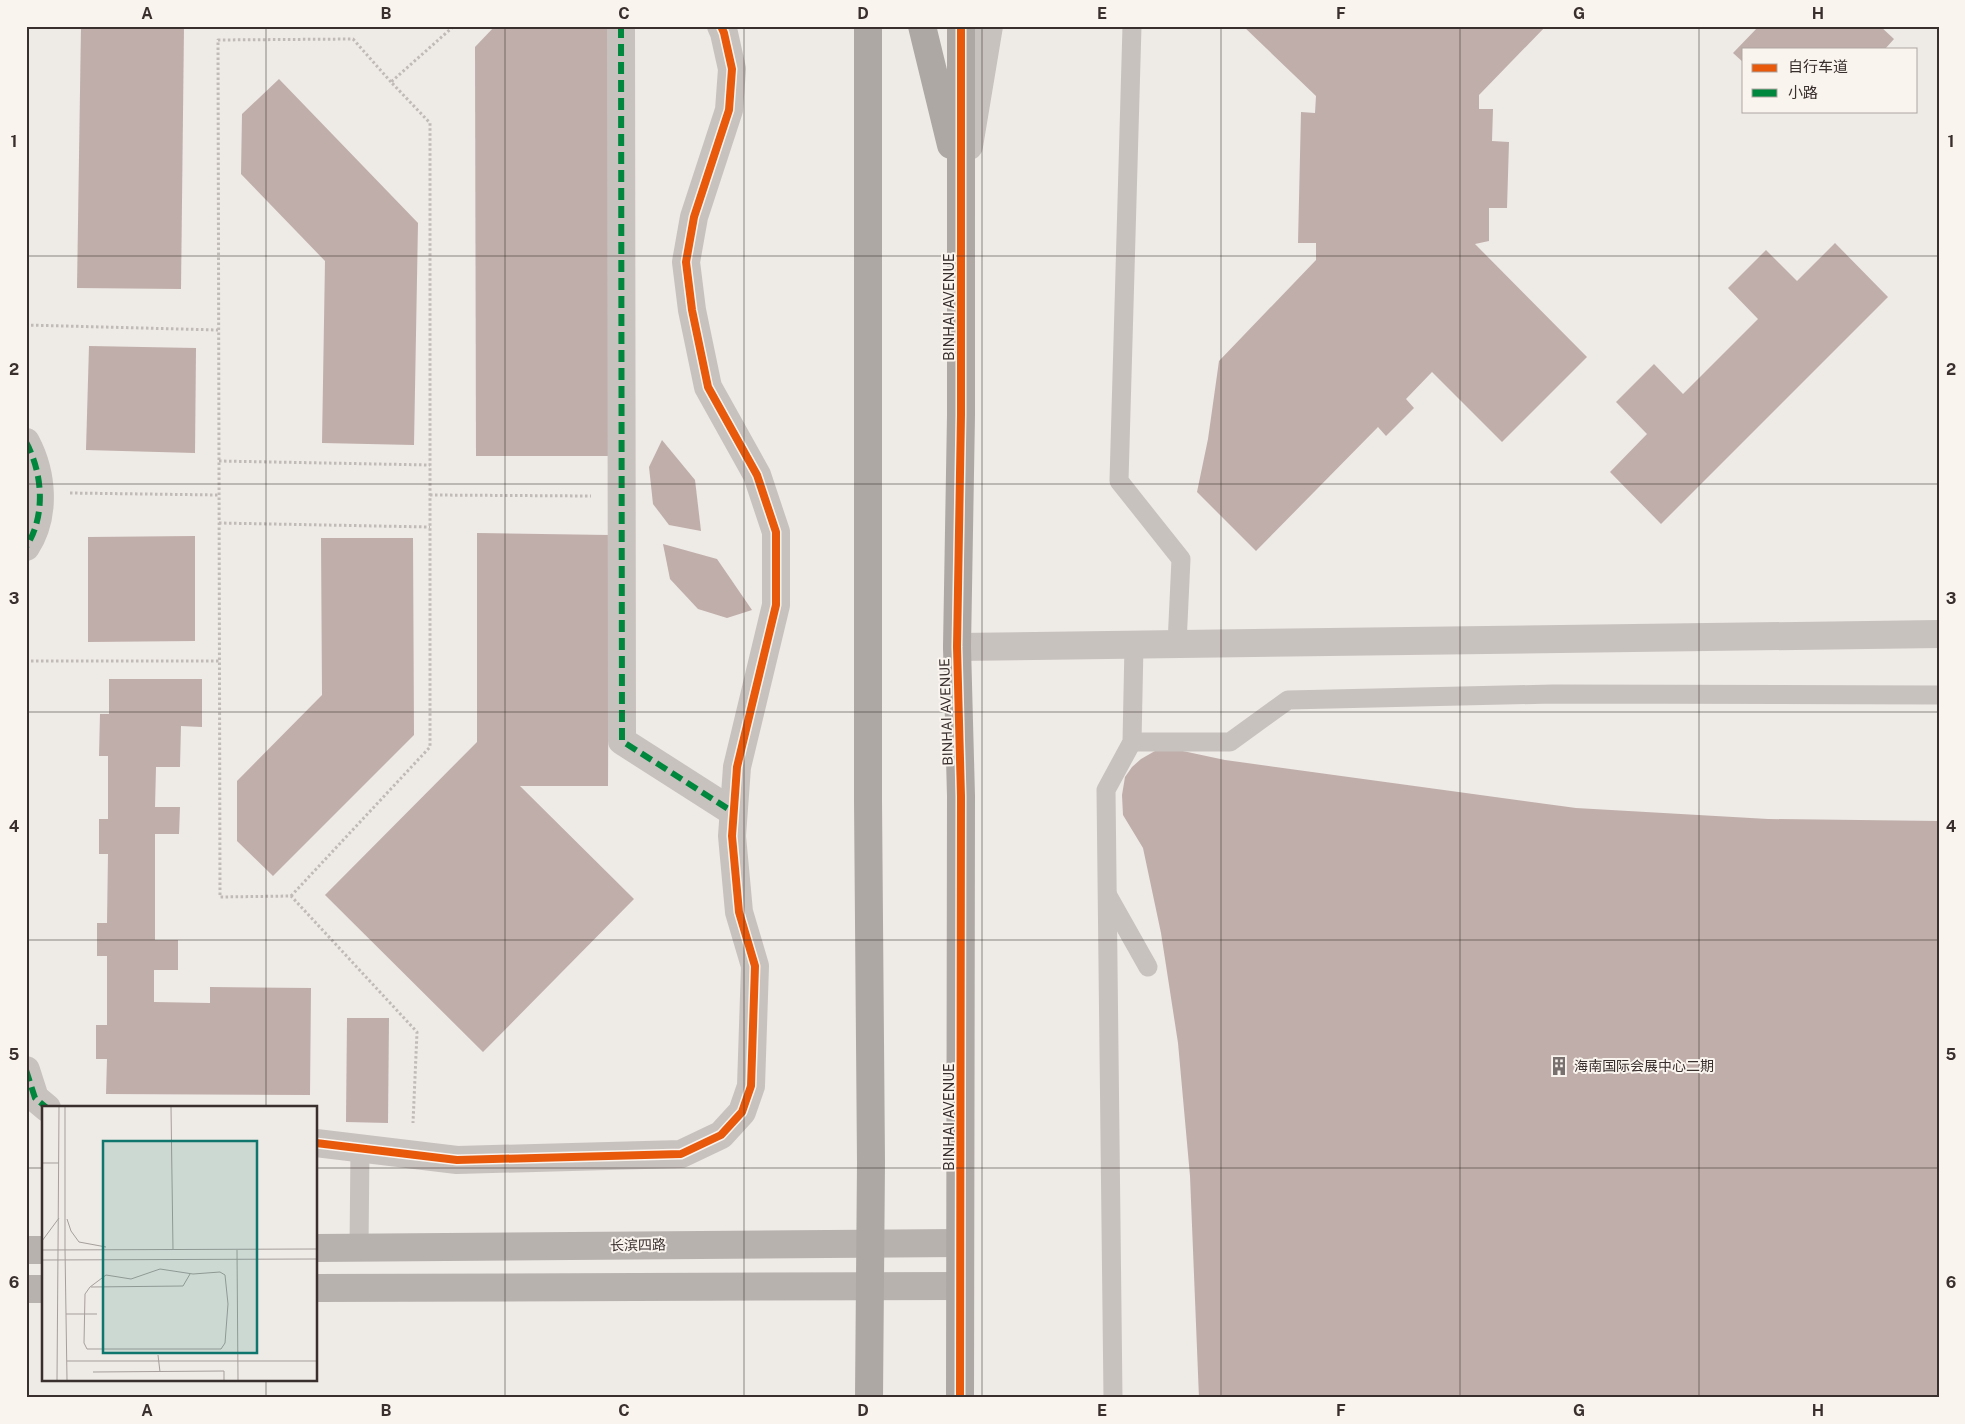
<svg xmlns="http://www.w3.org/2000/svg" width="1965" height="1424" font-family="'Public Sans','Noto Sans SC',sans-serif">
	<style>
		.building { fill: #c0aeaa }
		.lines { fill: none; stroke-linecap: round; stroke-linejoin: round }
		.path { stroke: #c1bbb7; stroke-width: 3; stroke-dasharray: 2.5 2.5; stroke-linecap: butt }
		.service { stroke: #c8c2be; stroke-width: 19 }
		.minor { stroke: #c8c2be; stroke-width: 28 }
		.tertiary { stroke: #c8c2be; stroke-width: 28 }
		.secondary { stroke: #b8b2af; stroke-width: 28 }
		.trunk { stroke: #ada8a4; stroke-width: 28 }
		.quiet { stroke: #00873e; stroke-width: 6; stroke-dasharray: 12 6; stroke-linecap: butt }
		.cycleway-casing { stroke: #faf4ef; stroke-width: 11 }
		.cycleway { stroke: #e8590c; stroke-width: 8 }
		.grid { fill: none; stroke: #392f2d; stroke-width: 1; stroke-opacity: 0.55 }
		.labels { text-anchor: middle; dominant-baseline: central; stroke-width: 4; stroke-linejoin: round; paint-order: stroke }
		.street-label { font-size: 14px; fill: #392f2d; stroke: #faf4ef }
		.poi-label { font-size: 14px; fill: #392f2d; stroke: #faf4ef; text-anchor: start }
		.inset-road { fill: none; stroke: #a69f9c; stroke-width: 1 }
		.view { fill: #0f766e; fill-opacity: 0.15; stroke: #0f766e; stroke-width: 2.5 }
		.inset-edge { fill: none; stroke: #392f2d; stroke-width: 2.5 }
		.neatline { fill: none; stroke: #392f2d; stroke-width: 2 }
		.grid-label { font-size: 16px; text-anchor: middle; font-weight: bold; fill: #392f2d }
	</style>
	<rect width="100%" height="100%" fill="#eeeae6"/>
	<!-- building -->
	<g class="building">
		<path d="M81 26H184L181 289 77 288Z"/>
		<path d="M495 26H608L610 456H476L475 47Z"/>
		<path d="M1243 26H1546L1479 95V109H1493L1492 141 1509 142 1507 208H1489V241L1475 244 1587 357 1502 442 1432 372 1406 399 1414 408 1386 436 1378 427 1256 551 1197 492 1208 439 1219 361 1316 260V243H1298L1301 112 1315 113 1316 96Z"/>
		<path d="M1759 26H1880L1894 39 1885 49H1744V63L1733 53Z"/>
		<path d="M279 79 418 223 414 445 322 443 325 261 241 174 242 114Z"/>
		<path d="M1835 243 1888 297 1661 524 1610 472 1647 434 1616 402 1654 364 1683 394 1758 319 1728 288 1766 250 1797 281Z"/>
		<path d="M89 346 196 348 195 453 86 450Z"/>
		<path d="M662 440 695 480 701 531 669 525 653 504 649 467Z"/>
		<path d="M477 533 609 535 608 786H520L634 899 483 1052 325 895 477 742Z"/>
		<path d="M195 536V641L88 642V537Z"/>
		<path d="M321 538H413L414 735 273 876 237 841V781L322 695Z"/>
		<path d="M663 544 717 559 752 610 727 618 698 609 670 579Z"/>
		<path d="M109 679H202V727L181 726 180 767H156L155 807H180L179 834H155V940H178V970H154V1002L210 1003V987L311 988 310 1095 106 1094 107 1059H96V1025H107V956H97V923H107L108 854H99V819H108V756H99L100 714H109Z"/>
		<path d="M1178 750 1225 760 1576 808 1768 819 1939 821V1398H1199L1190 1176 1178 1043 1161 933 1143 848 1123 815 1122 795 1125 777 1132 767 1141 759 1155 751Z"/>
		<path d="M347 1018H389L388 1123 346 1122Z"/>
	</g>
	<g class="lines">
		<!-- path -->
		<g class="path">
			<path d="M391 82 353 39 218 40 220 897 291 896 417 1032 413 1123"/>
			<path d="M26 325 218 330"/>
			<path d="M219 461 430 465"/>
			<path d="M70 493 219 495"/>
			<path d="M430 495 591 496"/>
			<path d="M219 523 430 527"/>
			<path d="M26 661H219"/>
			<path d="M291 896 430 747V123L391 82 454 26"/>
		</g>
		<!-- service -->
		<g class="service">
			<path d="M1132 26 1119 481 1181 559 1177 644"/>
			<path d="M1132 742H1230L1288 700 1553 694 1939 695"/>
			<path d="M1108 896 1148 967"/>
			<path d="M359 1248 360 1148"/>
			<path d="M1113 1398 1106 790 1132 742 1134 645"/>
		</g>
		<!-- minor -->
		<g class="minor">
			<path d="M621 26 622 741 733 812"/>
			<path d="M26 442C43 474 46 516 26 547"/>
			<path d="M26 1070 35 1098 47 1108"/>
			<path d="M316 1143 457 1160 681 1154 721 1135 742 1112 751 1086 755 966 739 912 732 836 737 767 776 605V532L757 475 708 387 692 310 686 262 694 217 729 110 732 69 724 33 721 26"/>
		</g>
		<!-- tertiary -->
		<g class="tertiary">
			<path d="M969 146 989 26"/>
			<path d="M957 647 1939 634"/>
		</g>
		<!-- secondary -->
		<g class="secondary">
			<path d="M316 1248 960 1243"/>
			<path d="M26 1250H44"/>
			<path d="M316 1288 960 1286"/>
			<path d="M26 1289H44"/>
		</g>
		<!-- trunk -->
		<g class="trunk">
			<path d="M868 26V801L871 1162 869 1398"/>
			<path d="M922 26 951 145"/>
			<path d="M960 1398 961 796 957 647 961 415V26"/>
		</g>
		<!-- quiet -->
		<g class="quiet">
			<path d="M621 26 622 741 733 812"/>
			<path d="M26 442C43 474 46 516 26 547"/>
			<path d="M26 1070 35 1098 47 1108"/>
		</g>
		<!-- cycleway casing -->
		<g class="cycleway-casing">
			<g id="cycleway">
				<path d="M316 1143 457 1160 681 1154 721 1135 742 1112 751 1086 755 966 739 912 732 836 737 767 776 605V532L757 475 708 387 692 310 686 262 694 217 729 110 732 69 724 33 721 26"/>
				<path d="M960 1398 961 796 957 647 961 415V26"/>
			</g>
		</g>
		<!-- cycleway -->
		<use href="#cycleway" class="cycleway"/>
	</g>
	<!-- grid -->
	<path class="grid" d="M266 26V1108M505 26V1398M744 26V1398M982 26V1398M1221 26V1398M1460 26V1398M1699 26V1398M26 256H1939M26 484H1939M26 712H1939M26 940H1939M26 1168H44M316 1168H1939M266 1380V1398"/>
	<!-- icons -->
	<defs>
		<g id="building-bare" transform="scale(1.5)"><path d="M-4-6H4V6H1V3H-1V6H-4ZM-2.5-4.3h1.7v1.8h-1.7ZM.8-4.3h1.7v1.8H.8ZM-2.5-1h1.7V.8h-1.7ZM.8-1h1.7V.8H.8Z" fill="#78706e" stroke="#faf4ef" stroke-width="2.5" paint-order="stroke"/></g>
	</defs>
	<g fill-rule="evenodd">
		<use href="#building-bare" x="1559" y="1066"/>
	</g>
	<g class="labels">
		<!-- street labels -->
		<g class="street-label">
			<text transform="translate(949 307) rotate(-90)">BINHAI AVENUE</text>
			<text transform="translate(946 712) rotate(-92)">BINHAI AVENUE</text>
			<text transform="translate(949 1117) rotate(-90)">BINHAI AVENUE</text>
			<text transform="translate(638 1245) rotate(-1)">长滨四路</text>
		</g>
		<!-- poi labels -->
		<g class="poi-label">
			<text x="1574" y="1066">海南国际会展中心二期</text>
		</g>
	</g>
	<!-- overview -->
	<g transform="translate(42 1106)">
		<rect width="275" height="275" fill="#eeeae6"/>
		<path class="inset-road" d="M23 1V143M129 1 131 144M0 6V29M0 57H17M0 79V114M25 113 29 125 37 136 64 141M0 135 17 112M23 143 25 274M0 144 275 143M16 144 17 1M195 144 196 274M0 154 275 153M118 163 151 168 178 166 183 169 186 198 183 237 179 243H45L42 237 43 188 48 181 64 169 89 173ZM49 181 141 180 148 168M0 197V242M24 208H55M116 249 118 266M25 255H275M51 266 182 265V274M15 274 16 144"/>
		<path class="view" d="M61 35H215V247H61Z"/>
		<rect width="275" height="275" class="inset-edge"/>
	</g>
	<!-- border -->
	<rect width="1965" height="1424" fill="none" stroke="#faf4ef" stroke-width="55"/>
	<!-- legend -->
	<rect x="1742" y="48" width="175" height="65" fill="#faf4ef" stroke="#ada5a1"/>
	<rect x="1752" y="64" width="25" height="8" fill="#e8590c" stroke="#ada5a1"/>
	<text x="1788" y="72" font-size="15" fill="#392f2d">自行车道</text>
	<rect x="1752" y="89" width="25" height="8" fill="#00873e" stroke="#ada5a1"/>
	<text x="1788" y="98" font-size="15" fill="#392f2d">小路</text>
	<rect x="28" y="28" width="1910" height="1368" class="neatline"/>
	<g class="grid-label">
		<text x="147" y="19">A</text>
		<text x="386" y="19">B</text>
		<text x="624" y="19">C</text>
		<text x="863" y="19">D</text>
		<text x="1102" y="19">E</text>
		<text x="1341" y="19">F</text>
		<text x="1579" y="19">G</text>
		<text x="1818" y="19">H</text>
		<text x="14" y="147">1</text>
		<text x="1951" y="147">1</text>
		<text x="14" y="375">2</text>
		<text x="1951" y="375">2</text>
		<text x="14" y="604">3</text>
		<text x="1951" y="604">3</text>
		<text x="14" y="832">4</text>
		<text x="1951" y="832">4</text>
		<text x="14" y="1060">5</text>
		<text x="1951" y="1060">5</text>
		<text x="14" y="1288">6</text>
		<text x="1951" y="1288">6</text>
		<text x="147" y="1416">A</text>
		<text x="386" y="1416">B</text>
		<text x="624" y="1416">C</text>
		<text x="863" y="1416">D</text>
		<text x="1102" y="1416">E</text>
		<text x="1341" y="1416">F</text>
		<text x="1579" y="1416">G</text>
		<text x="1818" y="1416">H</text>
	</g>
</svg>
